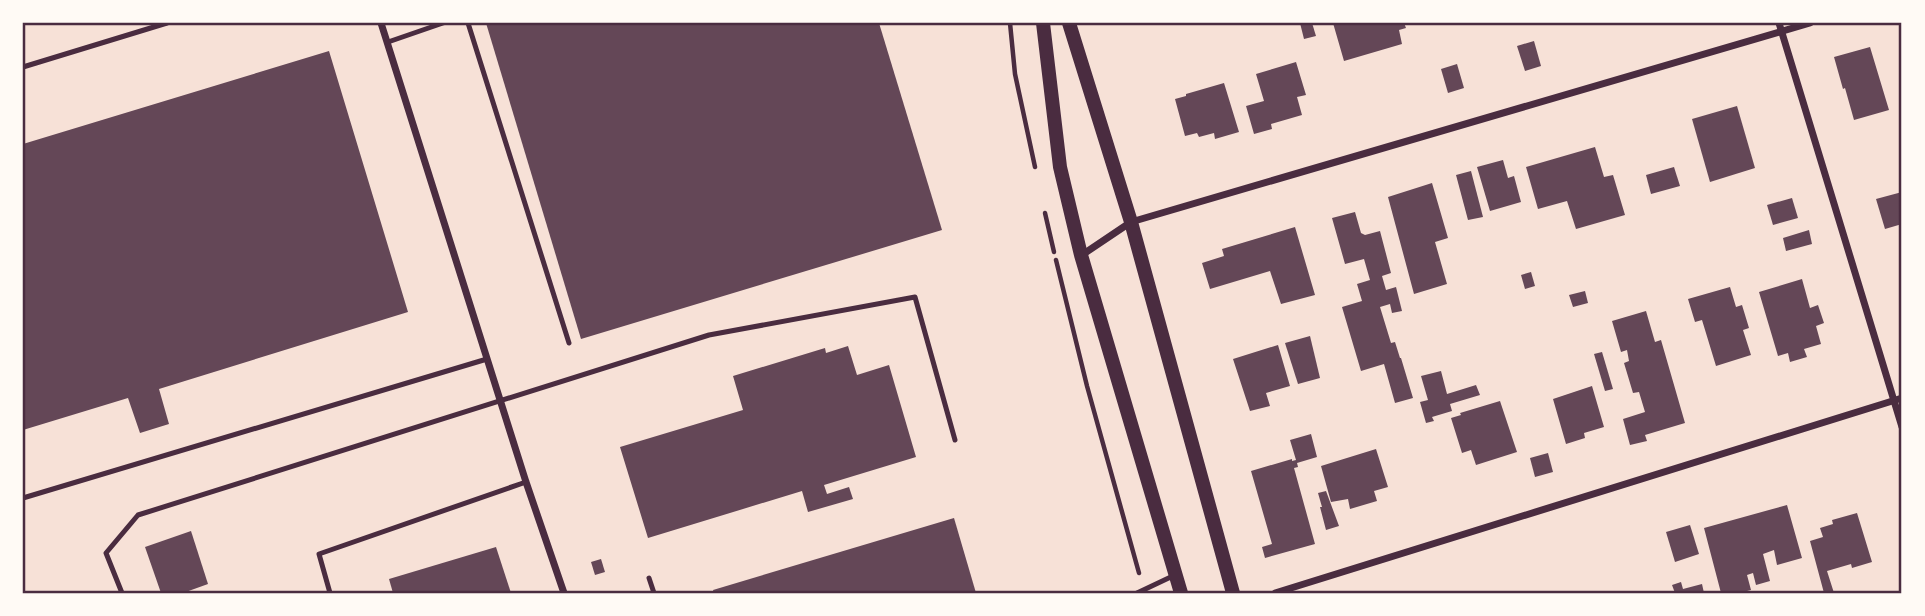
<svg xmlns="http://www.w3.org/2000/svg" width="1925" height="616" font-family="Barlow,sans-serif">
	<style>
		.building { fill: #644757 }
		.lines { fill: none; stroke-linecap: round; stroke-linejoin: round }
		.path { stroke: #4a2c40; stroke-width: 4.5 }
		.service { stroke: #4a2c40; stroke-width: 5 }
		.minor { stroke: #4a2c40; stroke-width: 7 }
		.secondary { stroke: #4a2c40; stroke-width: 14 }
		.neatline { fill: none; stroke: #4a2c40; stroke-width: 2.5 }
	</style>
	<rect width="100%" height="100%" fill="#f7e1d7"/>
	<!-- building -->
	<g class="building">
		<path d="M486 23H879L942 230 581 339Z"/>
		<path d="M1300 23H1312L1316 36 1304 39Z"/>
		<path d="M1333 23H1404L1406 28 1399 30 1402 44 1344 61Z"/>
		<path d="M1534 41 1541 66 1525 71 1517 46Z"/>
		<path d="M1870 47 1889 110 1854 120 1845 88 1843 89 1834 57Z"/>
		<path d="M329 51 408 312 159 389 169 424 140 433 128 398 23 430V144Z"/>
		<path d="M1296 62 1306 95 1297 97 1302 115 1271 124 1272 129 1254 134 1246 106 1264 101 1256 74Z"/>
		<path d="M1457 64 1464 88 1448 93 1441 69Z"/>
		<path d="M1224 83 1239 132 1215 139 1214 133 1199 137 1197 133 1185 136 1175 99 1186 96V94Z"/>
		<path d="M1737 106 1755 168 1710 182 1692 119Z"/>
		<path d="M1595 147 1604 177 1613 175 1625 215 1576 229 1567 201 1538 209 1526 167Z"/>
		<path d="M1503 160 1508 178 1514 176 1521 202 1490 211 1477 167Z"/>
		<path d="M1674 167 1680 186 1651 194 1646 175Z"/>
		<path d="M1471 171 1483 217 1468 220 1456 175Z"/>
		<path d="M1432 183 1448 238 1435 242 1447 284 1414 294 1388 197Z"/>
		<path d="M1902 192V224L1885 229 1876 199Z"/>
		<path d="M1792 198 1798 218 1773 225 1767 205Z"/>
		<path d="M1355 212 1361 233 1365 235 1380 231 1391 273 1382 276 1386 290 1396 287 1402 311 1392 313 1390 304 1380 307 1391 343 1395 342 1400 358H1401L1413 398 1395 403 1384 364 1361 371 1342 307 1362 301 1357 284 1370 280 1364 259 1345 264 1332 218Z"/>
		<path d="M1295 227 1315 295 1281 304 1270 271 1210 289 1202 263 1224 256 1222 249Z"/>
		<path d="M1809 230 1812 244 1786 251 1783 238Z"/>
		<path d="M1531 272 1535 286 1525 289 1521 275Z"/>
		<path d="M1802 279 1810 308 1818 305 1824 323 1816 326 1821 344 1804 349 1807 357 1790 362 1788 353 1778 356 1759 292Z"/>
		<path d="M1730 287 1736 307 1742 305 1749 328 1743 330 1751 355 1716 366 1702 320 1695 322 1688 299Z"/>
		<path d="M1585 291 1588 303 1573 307 1569 295Z"/>
		<path d="M1646 311 1655 342 1661 340 1685 423 1645 435 1647 441 1630 445 1623 419 1645 412 1639 392 1633 393 1624 363 1629 361 1627 350 1621 352 1612 321Z"/>
		<path d="M1310 336 1320 378 1298 384 1285 343Z"/>
		<path d="M1278 345 1290 386 1266 393 1270 406 1250 411 1233 359Z"/>
		<path d="M848 346 857 375 889 365 916 457 824 485 827 494 849 487 853 499 808 512 802 491 648 538 620 447 743 410 733 376 825 348 826 353Z"/>
		<path d="M1602 352 1613 389 1605 391 1594 354Z"/>
		<path d="M1441 371 1447 394 1476 385 1480 395 1450 404 1452 411 1432 417 1434 421 1426 423 1420 402 1428 400 1421 376Z"/>
		<path d="M1592 386 1604 427 1584 433 1585 438 1566 444 1553 399Z"/>
		<path d="M1500 401 1517 452 1476 465 1471 450 1462 453 1451 418 1461 415 1460 413Z"/>
		<path d="M1311 434 1317 457 1297 463 1298 467 1294 468 1315 544 1265 558 1262 547 1272 544 1251 471 1292 459V461L1296 460 1290 440Z"/>
		<path d="M1376 449 1388 487 1374 491 1377 501 1350 509 1348 499 1331 502 1321 466Z"/>
		<path d="M1548 453 1553 472 1535 477 1530 458Z"/>
		<path d="M1326 491 1339 526 1326 530 1320 507H1322L1318 493Z"/>
		<path d="M1787 505 1802 558 1777 565 1774 550 1763 554 1770 581 1756 585 1753 573 1747 575 1751 590 1739 593H1721L1704 528Z"/>
		<path d="M1857 513 1872 562 1852 568 1851 564 1827 571 1834 593H1824L1810 541 1823 537 1820 528 1833 524 1832 520Z"/>
		<path d="M954 518 976 593H714L713 590Z"/>
		<path d="M1690 525 1699 554 1675 562 1666 532Z"/>
		<path d="M191 531 208 584 183 593H161L145 547Z"/>
		<path d="M496 547 511 593H393L389 579Z"/>
		<path d="M601 559 605 572 595 575 591 562Z"/>
		<path d="M1681 582 1683 589 1702 584 1704 593H1675L1672 585Z"/>
	</g>
	<g class="lines">
		<!-- path -->
		<g class="path">
			<path d="M1010 23 1015 74 1035 167"/>
			<path d="M1045 213 1054 252"/>
			<path d="M1056 260 1087 386 1139 573"/>
		</g>
		<!-- service -->
		<g class="service">
			<path d="M468 23 569 343"/>
			<path d="M388 42 443 23"/>
			<path d="M23 67 167 23"/>
			<path d="M23 498 487 359"/>
			<path d="M649 578 654 593"/>
			<path d="M122 593 106 553 138 515 709 335 915 297 955 440"/>
			<path d="M330 593 319 554 526 482"/>
			<path d="M1137 593 1175 575"/>
		</g>
		<!-- minor -->
		<g class="minor">
			<path d="M381 23 526 482 564 593"/>
			<path d="M1779 23 1902 427"/>
			<path d="M1082 255 1131 222 1810 23"/>
			<path d="M1275 593 1902 398"/>
		</g>
		<!-- secondary -->
		<g class="secondary">
			<path d="M1043 23 1060 167 1081 255 1181 593"/>
			<path d="M1069 23 1131 222 1233 593"/>
		</g>
	</g>
	<!-- border -->
	<rect width="1925" height="616" fill="none" stroke="#fffaf5" stroke-width="49"/>
	<rect x="24" y="24" width="1876" height="568" class="neatline"/>
</svg>
